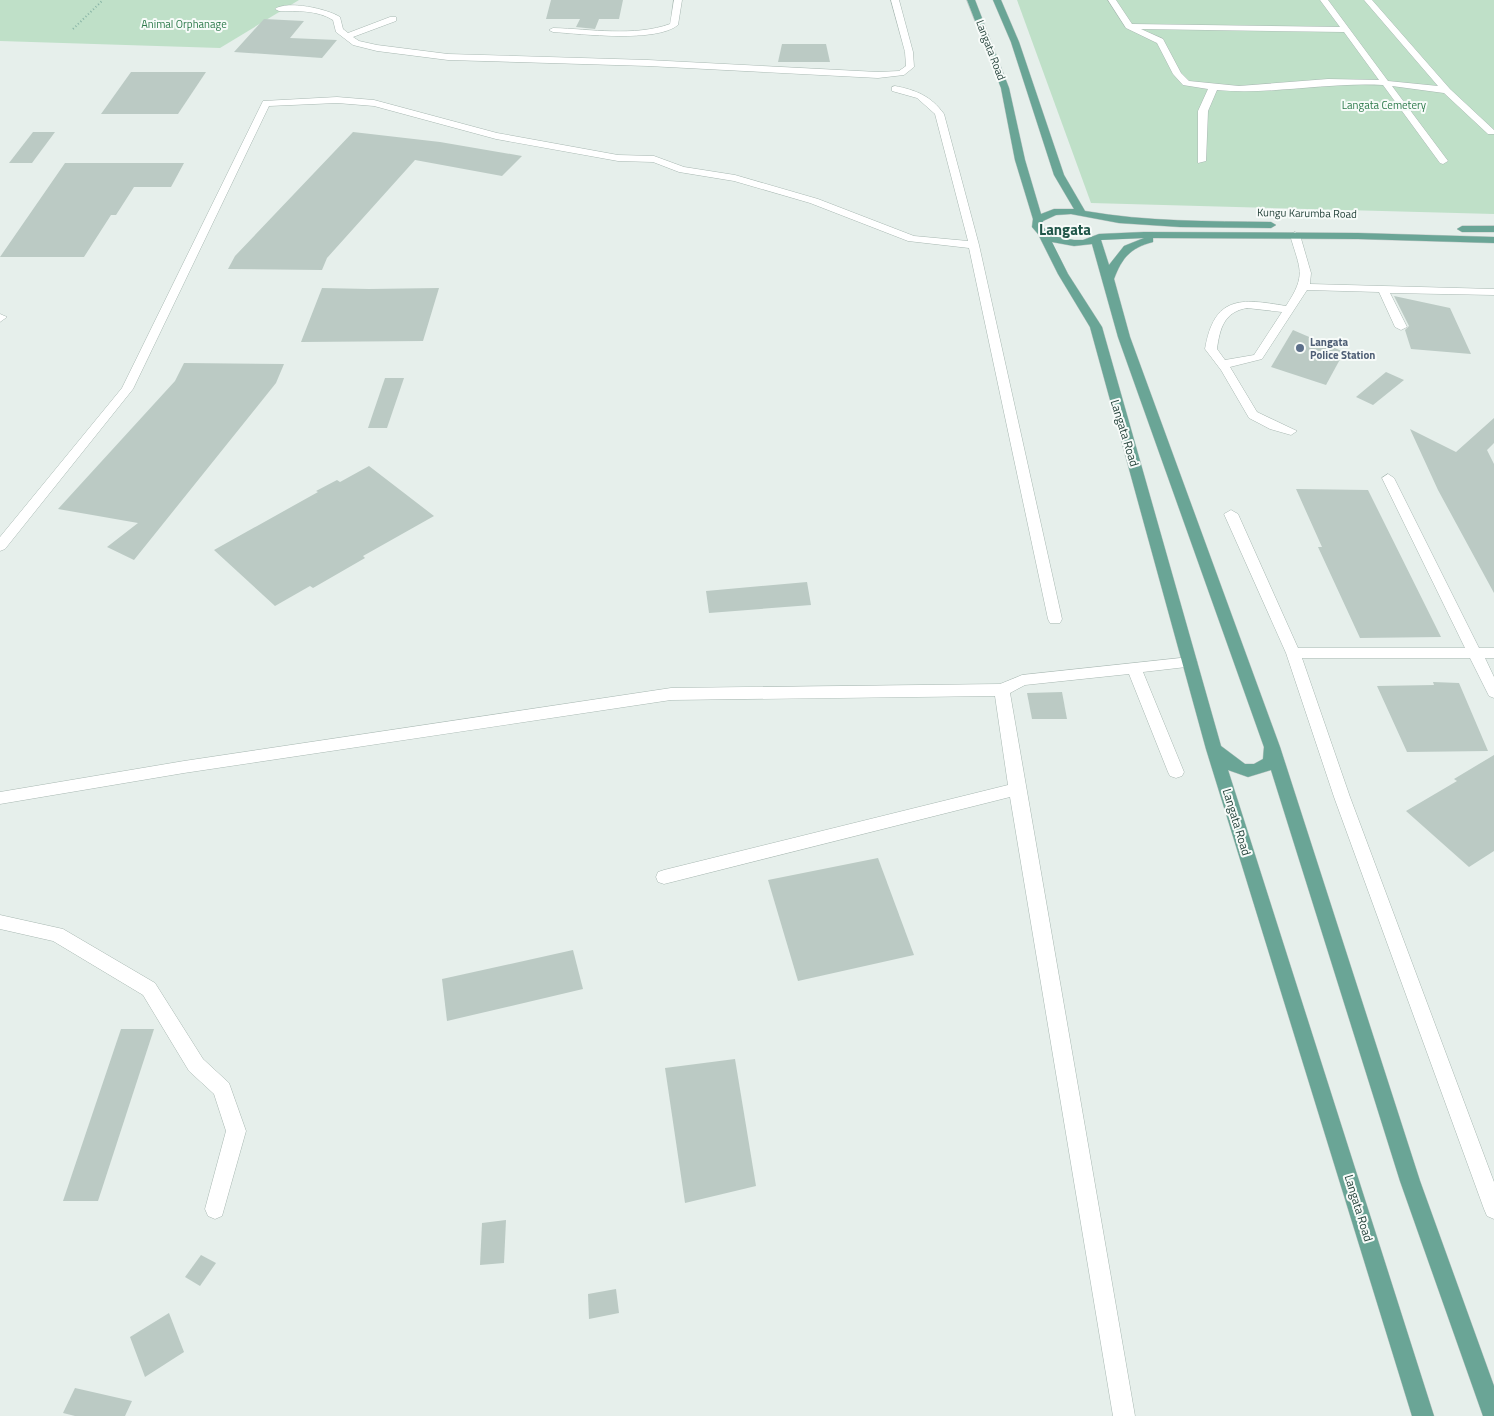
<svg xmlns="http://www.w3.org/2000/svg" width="1494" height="1416" font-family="'Titillium Web',sans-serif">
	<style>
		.green { fill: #bfe0c8 }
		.building { fill: #bbcac4 }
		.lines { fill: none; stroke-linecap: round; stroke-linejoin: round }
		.minor-casing { stroke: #a8b8b2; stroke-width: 1 }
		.major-casing { stroke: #c2cac8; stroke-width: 1 }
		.path { stroke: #86b3a5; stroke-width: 2; stroke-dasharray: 1 2.5; stroke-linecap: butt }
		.minor { fill: #fff; fill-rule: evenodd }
		.major { fill: #6aa596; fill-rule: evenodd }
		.service-dot { fill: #5c6f8a; stroke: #f7fbf9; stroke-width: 2 }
		.labels { text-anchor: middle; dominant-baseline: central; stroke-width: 4; stroke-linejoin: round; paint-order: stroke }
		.far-park-label { font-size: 11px; fill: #2d7a4b; stroke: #f7fbf9 }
		.far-street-label { font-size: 11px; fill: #24423a; stroke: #f7fbf9 }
		.far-service-label { font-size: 11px; font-weight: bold; fill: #4e5e75; stroke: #f7fbf9; text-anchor: start }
		.street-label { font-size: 12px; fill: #24423a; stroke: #f7fbf9 }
		.far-district-label { font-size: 15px; font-weight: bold; fill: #1f5548; stroke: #f7fbf9 }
	</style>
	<rect width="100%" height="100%" fill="#e6efeb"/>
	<!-- green -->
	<g class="green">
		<path d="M0 0H299L220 48 0 41Z"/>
		<path d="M1017 0H1494V214L1091 203Z"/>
	</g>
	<!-- building -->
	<g class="building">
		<path d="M551 0H623L619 19H599L595 29 576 27 580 19H546Z"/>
		<path d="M264 19 304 21 290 38 337 40 322 58 234 52Z"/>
		<path d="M782 44H826L830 62H778Z"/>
		<path d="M131 72H206L178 114H101Z"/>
		<path d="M33 132H55L32 163H9Z"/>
		<path d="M353 132 440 142 522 156 502 176 415 160 327 258 322 270 228 269 235 256Z"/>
		<path d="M65 163H184L171 187H134L116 215H111L84 257H0Z"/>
		<path d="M322 288 369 289 439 288 423 341 301 342Z"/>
		<path d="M1394 296 1450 308 1471 354 1411 349 1405 330 1409 326Z"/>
		<path d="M1293 330 1344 352 1326 385 1271 367Z"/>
		<path d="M184 363 284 364 276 383 134 560 107 547 138 523 58 509 175 381Z"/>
		<path d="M1386 372 1404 380 1373 405 1356 397Z"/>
		<path d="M385 378H404L387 428H368Z"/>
		<path d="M1494 418V443L1487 450 1494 464V593L1438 490 1410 429 1456 452Z"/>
		<path d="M369 466 434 516 363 556 365 558 313 588 310 586 275 606 214 550 318 492 316 491 337 480 340 482Z"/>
		<path d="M1296 489 1368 490 1441 637 1360 638 1318 547H1322Z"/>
		<path d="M807 582 811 605 709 613 706 591Z"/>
		<path d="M1433 682 1459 683 1488 751 1407 752 1377 686 1434 685Z"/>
		<path d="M1062 692 1067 719H1032L1027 693Z"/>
		<path d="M1494 755V851L1469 867 1406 811 1457 781 1454 779Z"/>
		<path d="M878 858 914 955 798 981 768 880Z"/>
		<path d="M573 950 583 989 447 1021 442 979Z"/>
		<path d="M121 1029H154L98 1201H63Z"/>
		<path d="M735 1059 756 1186 685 1203 665 1068Z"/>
		<path d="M506 1220 504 1263 480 1265 482 1223Z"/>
		<path d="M201 1255 216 1263 200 1286 185 1277Z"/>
		<path d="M616 1289 619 1313 589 1319 588 1294Z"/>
		<path d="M169 1313 184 1352 145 1377 130 1337Z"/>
		<path d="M75 1388 132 1401 125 1416H75L63 1413Z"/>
	</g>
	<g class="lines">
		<!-- minor casing -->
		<g class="minor-casing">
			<g id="minor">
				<path d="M674 0H682L678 25C656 43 582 34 553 32L549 30 553 28C591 29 634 37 670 24Z"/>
				<path d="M891 0H899L913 52 914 67 904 75 878 78 648 66 448 60 377 51 353 45 336 32 333 20C317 10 297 11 279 11L275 9C287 0 328 9 340 17L343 29 348 33 390 17H396V21L353 37 359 41 377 45 448 54 648 60 878 72 899 71 906 66 905 52Z"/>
				<path d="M1108 0H1116L1132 24 1340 27 1320 0H1328L1388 81 1438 86 1364 0H1372L1450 89 1494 130V134H1488L1444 93 1392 86 1448 161 1443 164 1440 163 1383 85C1327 82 1272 95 1217 90L1208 111 1206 161 1198 163V111L1208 89 1183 85 1173 74 1157 43 1126 28ZM1141 29 1344 32 1379 80 1328 79 1239 86 1189 81 1181 73 1163 39Z"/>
				<path d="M895 86C916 90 931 96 944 114L979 245 1062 619 1060 623H1050L1048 619 969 248 908 241 810 203 734 181 679 172 653 162 618 161 496 139 374 106 337 103 269 106 133 389 5 549 0 551V537L122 388 263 101 337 97 374 100 497 133 618 155 654 156 684 167 735 175 818 199 914 236 968 241 935 114 917 98 892 91V87Z"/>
				<path d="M1295 232 1300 235 1311 273 1310 284 1494 289V295L1390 293 1407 327 1401 330 1395 327 1379 292 1307 290 1262 359 1230 367 1257 412 1297 431 1291 435 1270 429 1249 418 1221 370 1205 349C1214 296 1240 298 1286 306 1307 274 1300 270 1290 235ZM1247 308 1282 312 1254 355 1225 360 1217 349C1220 328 1224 312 1247 308Z"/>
				<path d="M0 314 7 317 0 322Z"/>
				<path d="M1388 474 1394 478 1479 648H1494V658H1485L1494 677V698L1489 696 1470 658H1302L1350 797 1494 1182V1219L1487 1216 1484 1209 1334 797 1286 653 1224 514 1231 510 1238 514 1298 648H1465L1382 478Z"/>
				<path d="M1190 657 1195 658 1197 662 1195 666 1143 672 1184 772 1182 776 1176 778 1170 776 1168 772 1129 674 1025 685 1010 693 1135 1416H1113L1010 797 664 884 658 882 656 877 658 872 664 870 1008 785 995 696 671 700 184 773 0 804V792L184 761 671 688 1000 684 1022 675Z"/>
				<path d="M0 915 63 929 155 983 203 1059 229 1083 246 1131 222 1216 215 1219 208 1216 205 1209 226 1131 214 1094 189 1071 143 995 53 941 0 929Z"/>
			</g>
		</g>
		<!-- major casing -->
		<g class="major-casing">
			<g id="major">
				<path d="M967 0H975L1009 88 1025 160 1041 214 1054 209H1074L1054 175 1011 42 993 0H1001L1019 42 1064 175 1085 211C1147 222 1209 221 1271 222L1276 225 1271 228 1180 227 1119 223 1071 214 1056 215 1043 221 1042 226 1053 236 1074 240H1083L1099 234 1144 232 1358 233 1494 237V243L1358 239 1153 238V242C1130 248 1122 258 1114 279L1130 337 1280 747 1420 1181 1494 1386V1416H1483L1400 1181 1271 770 1248 777 1228 770 1434 1416H1412L1206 749 1090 327 1058 274 1038 234 1032 227 1033 219 1015 160 1001 88ZM1144 238 1124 246 1109 265 1101 240ZM1052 242 1074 246 1092 244 1118 337 1264 747 1263 759 1254 764H1245L1221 746 1102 327 1068 274Z"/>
				<path d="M1494 226V232H1462L1457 229 1462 226Z"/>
			</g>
		</g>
		<!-- path -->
		<path class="path" d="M73 29 103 0"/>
		<!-- minor -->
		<use href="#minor" class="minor"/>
		<!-- major -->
		<use href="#major" class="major"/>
	</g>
	<!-- markers -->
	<circle class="service-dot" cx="1300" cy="348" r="5"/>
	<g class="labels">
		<!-- far-park labels -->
		<g class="far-park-label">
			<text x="184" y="24">Animal Orphanage</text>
			<text x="1384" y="105">Langata Cemetery</text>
		</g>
		<!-- far-street labels -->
		<g class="far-street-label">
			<text transform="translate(991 50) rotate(69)">Langata Road</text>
			<text transform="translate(1307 213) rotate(1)">Kungu Karumba Road</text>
		</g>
		<!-- far-service labels -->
		<g class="far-service-label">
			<text x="1310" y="342">Langata<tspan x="1310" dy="13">Police Station</tspan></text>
		</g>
		<!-- street labels -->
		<g class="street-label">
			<text transform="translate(1125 433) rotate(73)">Langata Road</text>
			<text transform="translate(1237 822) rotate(73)">Langata Road</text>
			<text transform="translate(1359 1208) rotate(73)">Langata Road</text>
		</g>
		<!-- far-district labels -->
		<g class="far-district-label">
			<text x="1065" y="229">Langata</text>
		</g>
	</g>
</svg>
